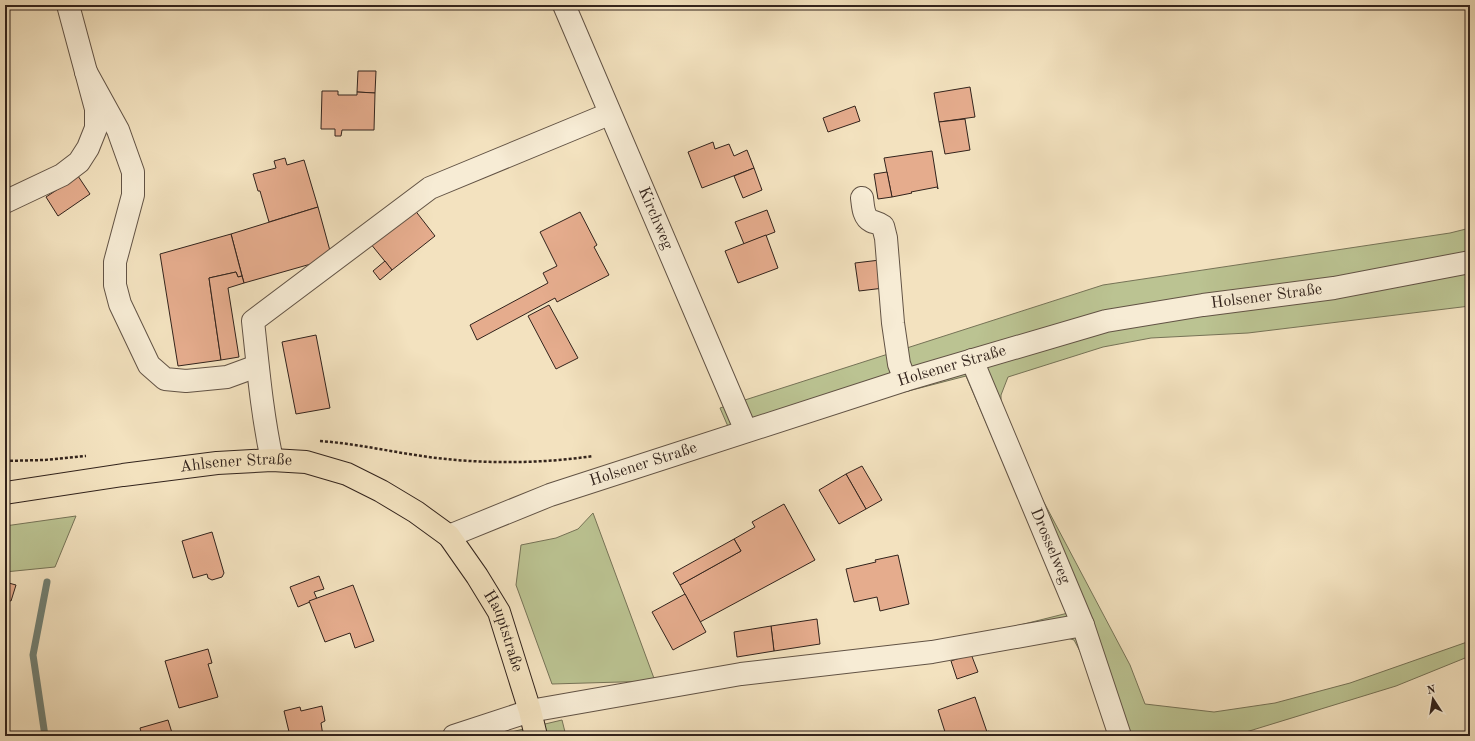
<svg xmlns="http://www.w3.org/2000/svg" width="1475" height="741" font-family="'Old Standard TT',serif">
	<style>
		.green { fill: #bbc392; stroke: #767357 }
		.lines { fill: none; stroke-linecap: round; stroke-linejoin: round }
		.stream { stroke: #718074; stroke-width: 7 }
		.building { fill: #e5ac8d; stroke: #32231c }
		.minor-casing { stroke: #625345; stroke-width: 24 }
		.major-casing { stroke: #32231c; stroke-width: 24 }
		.path { stroke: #32231c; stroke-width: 2.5; stroke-dasharray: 3 2; stroke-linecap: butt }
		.minor { stroke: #f7ecd5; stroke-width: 22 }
		.major { stroke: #f3e2bf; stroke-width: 22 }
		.labels { text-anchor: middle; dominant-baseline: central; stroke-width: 4; stroke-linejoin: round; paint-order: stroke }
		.street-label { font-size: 16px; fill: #32231c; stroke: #f7ecd5 }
	</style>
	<rect width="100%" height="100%" fill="#f3e2bf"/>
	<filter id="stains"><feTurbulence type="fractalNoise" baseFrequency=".005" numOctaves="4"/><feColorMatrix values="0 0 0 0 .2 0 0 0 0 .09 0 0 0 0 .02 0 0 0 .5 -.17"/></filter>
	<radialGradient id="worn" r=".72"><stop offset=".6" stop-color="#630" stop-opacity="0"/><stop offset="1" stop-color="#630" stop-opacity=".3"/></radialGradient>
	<!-- green -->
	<g class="green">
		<path d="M1470 228V306L1248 333 1151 338 1103 347 1008 377 1001 395V408L1038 491 1130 665 1145 704 1214 712 1275 703 1350 683 1470 641V656L1396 686 1233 736H1112L1092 674 1074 640 1060 636 992 632 1068 613 966 376 862 403 736 445 720 408 1103 285 1450 233Z"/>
		<path d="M593 513 655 681 552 684 516 585 521 545 556 538 578 529Z"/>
		<path d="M76 516 55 567 5 572V526Z"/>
		<path d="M562 720 566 736H512L511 732Z"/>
	</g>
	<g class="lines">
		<!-- stream -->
		<path class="stream" d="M45 736 33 655 47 582"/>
	</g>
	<!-- building -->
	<g class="building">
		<path d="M358 71H376L375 93 357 92Z"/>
		<path d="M970 87 975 117 939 122 934 93Z"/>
		<path d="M322 91H338V95H357V92L375 93 374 130H342L341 136H335V129H321Z"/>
		<path d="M855 106 860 121 828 132 823 118Z"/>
		<path d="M965 119 970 150 945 154 939 122Z"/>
		<path d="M713 142 715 149 729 144 734 156 747 150 754 168 702 188 688 152Z"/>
		<path d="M932 151 938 189 937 187 911 192 912 193 892 197 884 158Z"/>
		<path d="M285 158 287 165 304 160 318 207 269 222 260 191H258L253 174 276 168 274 161Z"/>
		<path d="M754 168 762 190 743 198 734 176Z"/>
		<path d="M887 172 892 197 878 199 874 174Z"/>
		<path d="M78 176 90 194 58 216 46 197Z"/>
		<path d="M318 207 332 258 244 283 231 234Z"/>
		<path d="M414 209 435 236 392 270 370 243Z"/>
		<path d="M767 210 775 232 744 244 735 222Z"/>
		<path d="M580 212 597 245 594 247 609 275 557 302 555 298 477 340 470 325 548 283 543 273 557 266 540 232Z"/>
		<path d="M231 234 242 276 238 277 236 272 209 278 221 360 178 366 160 254Z"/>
		<path d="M766 235 778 268 738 283 725 251Z"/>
		<path d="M880 260 884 288 859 291 855 263Z"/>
		<path d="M385 261 392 270 380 280 373 271Z"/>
		<path d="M236 272 238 277 242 276 244 283 228 288 239 357 221 360 209 278Z"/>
		<path d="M549 305 578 358 556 369 528 316Z"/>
		<path d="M316 335 330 408 296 414 282 342Z"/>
		<path d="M862 466 882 500 866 509 846 474Z"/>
		<path d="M846 474 866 509 839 524 819 490Z"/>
		<path d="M784 504 815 560 700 622 680 585 741 551 734 539 755 527 752 522Z"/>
		<path d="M212 532 224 573 222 577 212 580 208 578 207 574 193 578 182 541Z"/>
		<path d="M734 539 741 551 680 585 673 573Z"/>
		<path d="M898 555 909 604 880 611 877 597 854 602 846 569 876 562 875 560Z"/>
		<path d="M319 576 324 589 314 592 317 599 298 607 290 587Z"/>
		<path d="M5 582 16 585 11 601 5 600Z"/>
		<path d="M353 585 374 641 355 648 350 633 325 642 309 601Z"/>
		<path d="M685 594 706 632 673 650 652 612Z"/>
		<path d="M817 619 820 644 774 651 771 626Z"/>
		<path d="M771 626 774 651 737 657 734 632Z"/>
		<path d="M208 649 212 663 208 664 218 697 179 708 165 661Z"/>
		<path d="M971 654 978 672 957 679 951 661Z"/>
		<path d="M975 697 987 732 989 731 991 736H943L946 735 938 710Z"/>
		<path d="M322 706 325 721 321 723 323 736H290L284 711 300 707 301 711Z"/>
		<path d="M168 720 173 736H142L140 728Z"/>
		<path d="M185 732 186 736H173Z"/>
	</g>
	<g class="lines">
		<!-- minor casing -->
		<g class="minor-casing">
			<g id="minor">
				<path id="s1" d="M564 5 746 431"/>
				<path d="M86 72 118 130 133 172V195L115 262V285L120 304 149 365 165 379 186 381 227 377 257 366"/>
				<path d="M862 198C863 205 863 217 871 221 876 223 879 223 883 226L886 238 893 323 899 364 905 380"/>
				<path d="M5 202 62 175 79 162 88 148 96 128V109L68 5"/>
				<path id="s2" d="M972 360 1083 625 1120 736"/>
				<path d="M272 460C262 414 258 367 253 321L430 188 609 114"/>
				<path id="s3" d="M449 536 550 495 905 380 1106 321 1203 305 1334 288 1470 262"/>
				<path d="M454 736 530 711 741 674 932 652 1083 625"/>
			</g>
		</g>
		<!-- major casing -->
		<g class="major-casing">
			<g id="major">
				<path id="s4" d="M5 493 123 475 217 463 272 460 306 462 347 474 381 491 416 512 449 536 477 576 499 612 530 711 536 736"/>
			</g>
		</g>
		<!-- path -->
		<g class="path">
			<path d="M320 441C362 444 404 455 446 459 494 464 546 463 593 456"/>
			<path d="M5 461 44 460 86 456"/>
		</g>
		<!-- minor -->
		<use href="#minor" class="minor"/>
		<!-- major -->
		<use href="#major" class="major"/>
	</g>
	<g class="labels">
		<!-- street labels -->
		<g class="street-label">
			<text stroke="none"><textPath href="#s1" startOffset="232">Kirchweg</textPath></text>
			<text stroke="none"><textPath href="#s3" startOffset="854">Holsener Straße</textPath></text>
			<text stroke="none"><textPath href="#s3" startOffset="531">Holsener Straße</textPath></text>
			<text stroke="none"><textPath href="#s3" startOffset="207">Holsener Straße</textPath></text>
			<text stroke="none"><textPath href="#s4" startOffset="233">Ahlsener Straße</textPath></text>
			<text stroke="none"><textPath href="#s2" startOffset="202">Drosselweg</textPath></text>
			<text stroke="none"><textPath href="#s4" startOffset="576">Hauptstraße</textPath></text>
		</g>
	</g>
	<!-- margin -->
	<rect width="1475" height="741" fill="none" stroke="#f3e2bf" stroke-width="20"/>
	<rect x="6" y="6" width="1463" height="729" fill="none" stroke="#32231c" stroke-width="2"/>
	<rect x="10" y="10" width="1455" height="721" fill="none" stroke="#32231c"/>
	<!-- north arrow -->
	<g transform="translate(1433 699) rotate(348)" stroke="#f7ecd5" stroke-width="3" paint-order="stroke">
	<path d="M0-3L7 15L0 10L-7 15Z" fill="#32231c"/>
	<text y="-6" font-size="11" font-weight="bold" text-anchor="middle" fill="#32231c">N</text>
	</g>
	<rect width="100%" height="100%" filter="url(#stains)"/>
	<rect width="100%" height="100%" fill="url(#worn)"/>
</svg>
